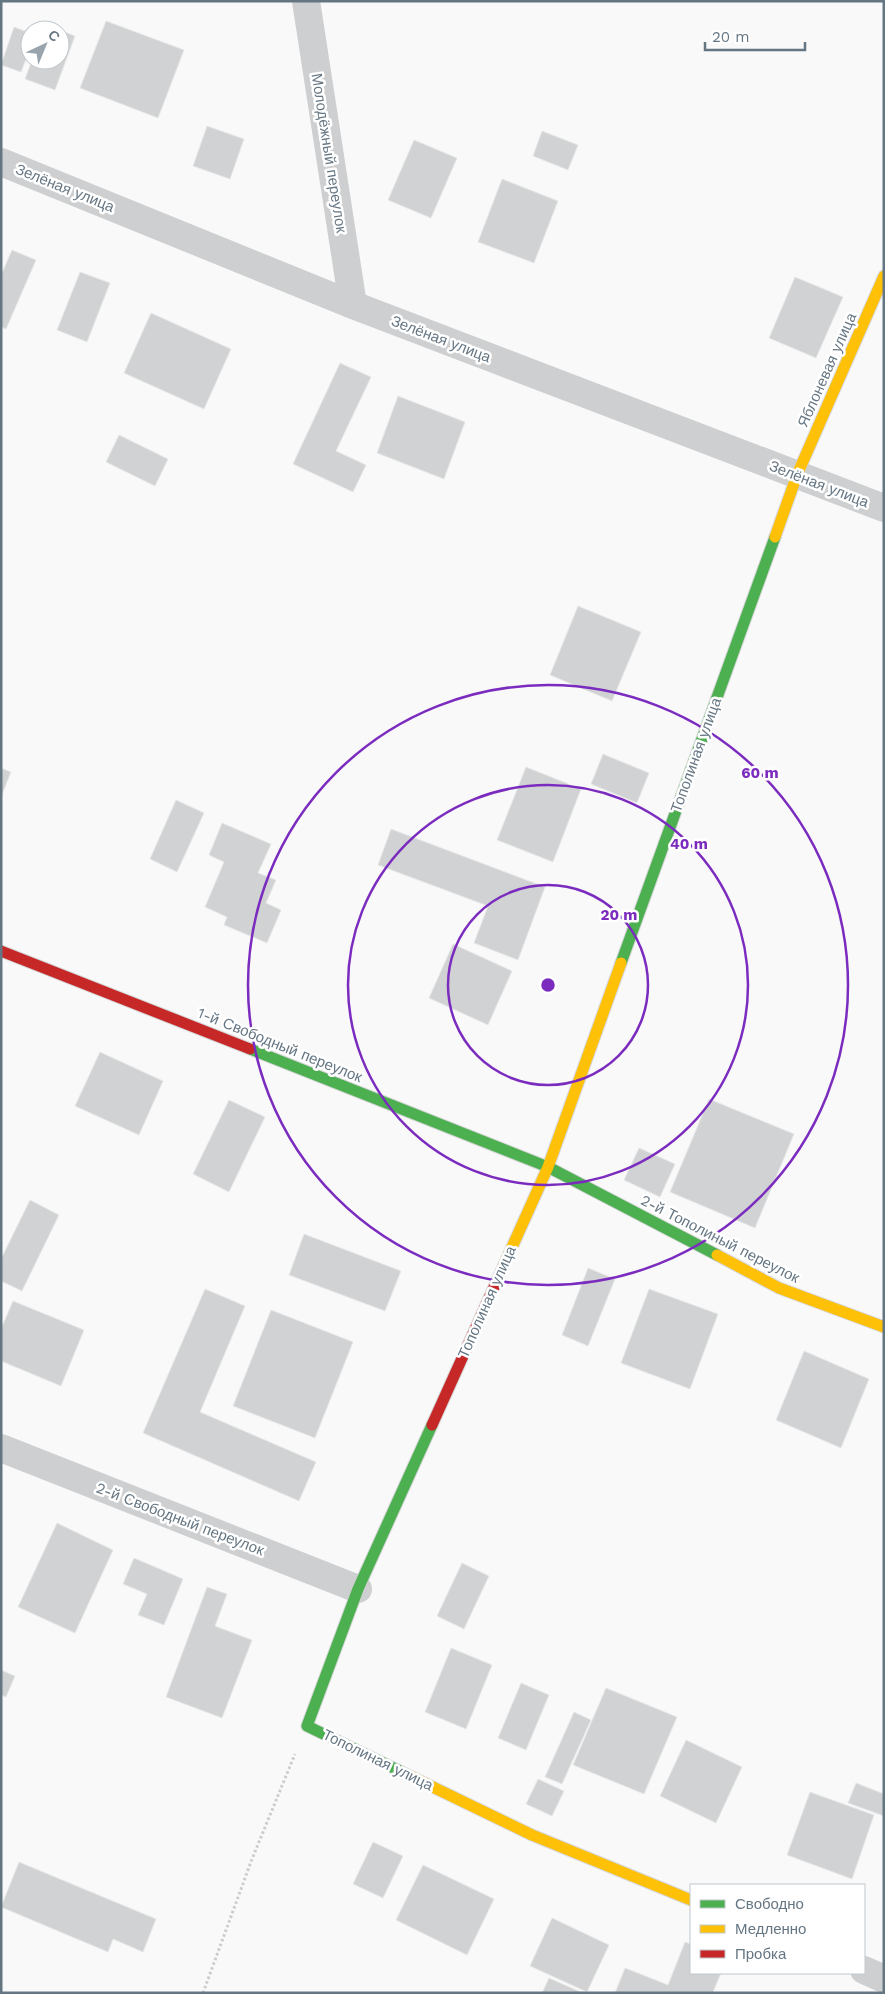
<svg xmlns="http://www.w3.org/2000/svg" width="885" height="1994" font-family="'Work Sans',sans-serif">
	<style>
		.building { fill: #d0d2d3; stroke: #e8e8e8 }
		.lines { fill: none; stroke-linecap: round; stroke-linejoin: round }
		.fast-casing { stroke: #d5d6d7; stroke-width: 13 }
		.slow-casing { stroke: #d5d6d7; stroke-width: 13 }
		.jam-casing { stroke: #d5d6d7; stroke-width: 13 }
		.path { stroke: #cbcccd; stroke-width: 3; stroke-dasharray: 2.5 2.5; stroke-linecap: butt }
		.street { stroke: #cecfd0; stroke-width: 28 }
		.fast { stroke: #4caf50; stroke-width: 11 }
		.slow { stroke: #ffc107; stroke-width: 11 }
		.jam { stroke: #c62828; stroke-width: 11 }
		.ring { fill: none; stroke: #7b2cbf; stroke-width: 2.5 }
		.labels { text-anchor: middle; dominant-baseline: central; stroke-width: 5; stroke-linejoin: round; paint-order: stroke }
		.street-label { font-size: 15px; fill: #657683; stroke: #fff }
		.centre { fill: #7b2cbf; stroke: #fff; stroke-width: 2.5 }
		.ring-label { font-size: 15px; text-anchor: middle; font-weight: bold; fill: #7b2cbf; stroke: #fff; stroke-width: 5; stroke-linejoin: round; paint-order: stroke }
	</style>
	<rect width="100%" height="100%" fill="#f9f9f9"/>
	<!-- building -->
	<g class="building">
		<path d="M106 21 184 50 158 118 80 88Z"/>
		<path d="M14 27 30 33V49L21 72 1 65Z"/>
		<path d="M60 30 75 36 55 90 25 79 32 60H60Z"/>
		<path d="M207 126 244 139 230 179 193 166Z"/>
		<path d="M542 131 578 145 568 170 533 156Z"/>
		<path d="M414 140 457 158 431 218 388 200Z"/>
		<path d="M502 179 558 201 534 263 478 242Z"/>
		<path d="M12 250 36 260 6 329 1 327V275Z"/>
		<path d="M80 272 110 283 87 342 57 330Z"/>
		<path d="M795 277 843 297 816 358 769 338Z"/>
		<path d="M151 313 231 349 204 409 124 373Z"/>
		<path d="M340 363 371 377 336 451 366 465 353 492 293 464Z"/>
		<path d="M398 396 465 422 444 479 377 453Z"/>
		<path d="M119 435 168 459 155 486 106 462Z"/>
		<path d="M578 606 641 632 612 701 550 675Z"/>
		<path d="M603 754 649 773 637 803 591 784Z"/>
		<path d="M526 767 581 789 553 862 497 840Z"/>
		<path d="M1 768 11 772 1 797Z"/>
		<path d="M176 800 204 813 177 872 150 859Z"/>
		<path d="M222 823 271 844 258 873 276 880 266 903 281 910 267 943 224 925 227 917 205 907 224 862 209 855Z"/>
		<path d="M391 829 545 887 518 960 474 943 488 906 378 865Z"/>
		<path d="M453 944 512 971 488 1025 429 998Z"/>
		<path d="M100 1052 163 1081 139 1135 75 1106Z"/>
		<path d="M709 1099 794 1134 755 1228 670 1192Z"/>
		<path d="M229 1100 265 1117 229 1192 193 1174Z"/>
		<path d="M639 1148 675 1164 660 1197 624 1180Z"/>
		<path d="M30 1200 59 1215 22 1291 1 1281V1259Z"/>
		<path d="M304 1234 401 1271 385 1311 289 1275Z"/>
		<path d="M588 1268 615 1279 588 1346 562 1335Z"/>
		<path d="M205 1289 245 1306 200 1412 316 1462 299 1501 143 1433Z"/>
		<path d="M649 1289 718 1314 690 1389 621 1363Z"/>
		<path d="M13 1301 84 1330 61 1386 1 1361V1329Z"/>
		<path d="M271 1310 353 1342 315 1438 233 1406Z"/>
		<path d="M804 1351 869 1379 841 1448 776 1420Z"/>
		<path d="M57 1523 113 1550 75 1633 18 1607Z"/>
		<path d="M134 1558 183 1579 164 1625 138 1615 147 1594 123 1584Z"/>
		<path d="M462 1563 489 1576 464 1629 437 1616Z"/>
		<path d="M207 1587 227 1594 215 1626 252 1640 222 1718 166 1697Z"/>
		<path d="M451 1648 492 1665 466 1729 425 1712Z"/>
		<path d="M1 1670 15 1676 6 1697 1 1695Z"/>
		<path d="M521 1683 549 1695 526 1750 498 1738Z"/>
		<path d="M606 1688 677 1717 644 1794 573 1765Z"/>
		<path d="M574 1712 591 1720 562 1784 545 1777Z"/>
		<path d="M686 1740 742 1767 716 1823 660 1796Z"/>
		<path d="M538 1779 564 1791 552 1816 526 1804Z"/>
		<path d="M856 1783 884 1794V1816L848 1803Z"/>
		<path d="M810 1792 874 1815 852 1879 787 1855Z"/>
		<path d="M373 1842 403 1856 383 1898 353 1884Z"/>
		<path d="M19 1862 156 1919 143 1952 113 1939 108 1952 1 1907Z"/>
		<path d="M423 1865 494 1899 467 1955 396 1920Z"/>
		<path d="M552 1918 609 1945 587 1992 530 1966Z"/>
		<path d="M685 1942 691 1944V1973H721L713 1992 716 1993H615L625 1968 668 1985Z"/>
		<path d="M549 1978 583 1993H542Z"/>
	</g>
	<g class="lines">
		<!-- fast casing -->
		<g class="fast-casing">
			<g id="fast">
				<path d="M621 963 775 537"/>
				<path d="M250 1049 548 1167 717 1255"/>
				<path d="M410 1776 307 1726 358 1589 432 1425"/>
			</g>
		</g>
		<!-- slow casing -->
		<g class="slow-casing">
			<g id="slow">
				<path d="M775 537 797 475 884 276"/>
				<path d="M717 1255 779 1288 884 1327"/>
				<path d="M504 1265 548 1167 621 963"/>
				<path d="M410 1776 532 1835 691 1900"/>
			</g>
		</g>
		<!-- jam casing -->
		<g class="jam-casing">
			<g id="jam">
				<path d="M1 951 250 1049"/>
				<path d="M432 1425 504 1265"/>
			</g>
		</g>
		<!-- path -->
		<path class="path" d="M203 1993 252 1859 295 1754"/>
		<!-- street -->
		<g class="street">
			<path d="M306 1 353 305"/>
			<path d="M1 162 353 305 884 508"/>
			<path d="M1 1448 358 1589"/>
			<path d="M864 1970 884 1979"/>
		</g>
		<!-- fast -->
		<use href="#fast" class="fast"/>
		<!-- slow -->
		<use href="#slow" class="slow"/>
		<!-- jam -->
		<use href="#jam" class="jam"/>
	</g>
	<!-- distance rings -->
	<g class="ring">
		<circle cx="548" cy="985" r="100"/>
		<circle cx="548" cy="985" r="200"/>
		<circle cx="548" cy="985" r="300"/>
	</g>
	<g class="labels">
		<!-- street labels -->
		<g class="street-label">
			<text transform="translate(329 153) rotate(81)">Молодёжный переулок</text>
			<text transform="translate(65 188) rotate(22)">Зелёная улица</text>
			<text transform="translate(441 339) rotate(21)">Зелёная улица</text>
			<text transform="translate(827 370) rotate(-66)">Яблоневая улица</text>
			<text transform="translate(819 484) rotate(21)">Зелёная улица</text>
			<text transform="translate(696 755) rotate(-70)">Тополиная улица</text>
			<text transform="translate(280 1045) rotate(22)">1-й Свободный переулок</text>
			<text transform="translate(720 1239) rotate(27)">2-й Тополиный переулок</text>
			<text transform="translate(487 1302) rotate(-66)">Тополиная улица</text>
			<text transform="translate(180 1519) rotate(21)">2-й Свободный переулок</text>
			<text transform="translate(378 1760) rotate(26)">Тополиная улица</text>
		</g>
	</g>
	<circle cx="548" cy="985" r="8" class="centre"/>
	<g class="ring-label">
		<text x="760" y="778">60 m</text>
		<text x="689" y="849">40 m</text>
		<text x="619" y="920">20 m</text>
	</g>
	<!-- border -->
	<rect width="885" height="1994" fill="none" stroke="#657683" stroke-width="5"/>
	<!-- legend -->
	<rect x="690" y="1884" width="175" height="90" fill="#ffffff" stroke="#c1c8cd"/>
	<rect x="700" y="1900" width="25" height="8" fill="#4caf50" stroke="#c1c8cd"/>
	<text x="735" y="1909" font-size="15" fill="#657683">Свободно</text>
	<rect x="700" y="1925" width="25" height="8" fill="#ffc107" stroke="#c1c8cd"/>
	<text x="735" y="1934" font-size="15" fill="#657683">Медленно</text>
	<rect x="700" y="1950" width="25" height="8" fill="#c62828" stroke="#c1c8cd"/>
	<text x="735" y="1959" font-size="15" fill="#657683">Пробка</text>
	<!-- north arrow -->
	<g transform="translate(45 45) rotate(44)"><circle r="24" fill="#ffffff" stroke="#c1c8cd"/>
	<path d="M0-4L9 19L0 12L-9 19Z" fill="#99a4ac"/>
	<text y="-8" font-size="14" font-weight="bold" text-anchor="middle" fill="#657683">С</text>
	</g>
	<!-- scale -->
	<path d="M705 42v8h100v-8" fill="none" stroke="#657683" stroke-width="2.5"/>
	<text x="712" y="42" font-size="15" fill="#657683" stroke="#ffffff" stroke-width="4" paint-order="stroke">20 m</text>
</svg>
